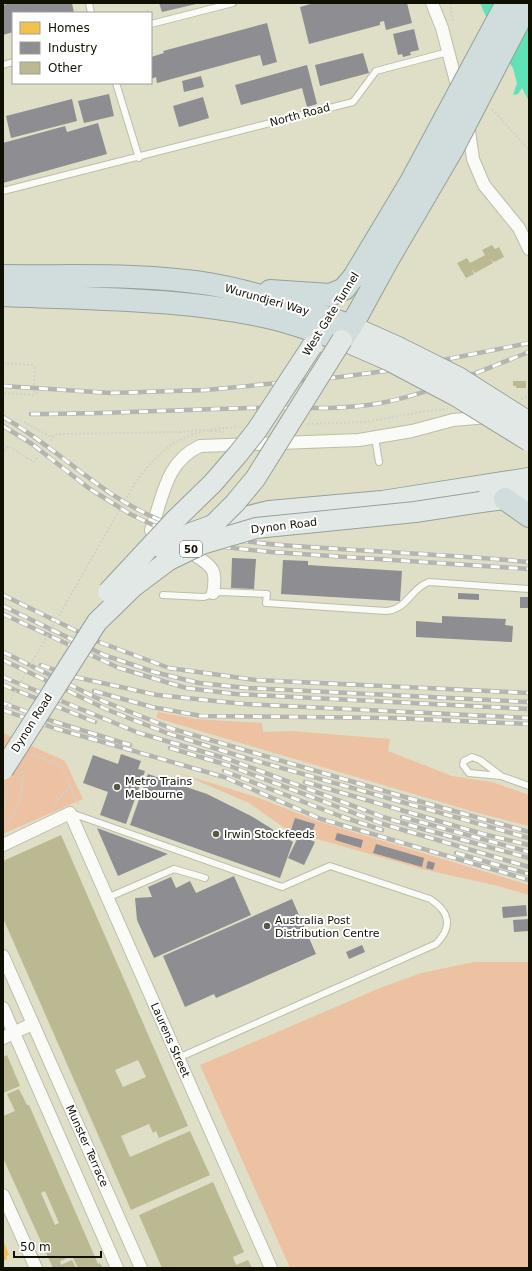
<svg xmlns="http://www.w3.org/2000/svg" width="532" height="1271" font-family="'DejaVu Sans',sans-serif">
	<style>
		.green { fill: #edc2a2 }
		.water { fill: #5fe2b6 }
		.homes { fill: #f2c14e }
		.industry { fill: #8d8d92 }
		.building { fill: #bab992; fill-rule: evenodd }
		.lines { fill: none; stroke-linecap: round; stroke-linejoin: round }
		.lane-casing { stroke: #bdbdaa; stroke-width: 8 }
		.street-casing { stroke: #bdbdaa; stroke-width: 14 }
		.primary-casing { stroke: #96a19a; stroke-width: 22 }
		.highway-casing { stroke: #96a19a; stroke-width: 24 }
		.path { stroke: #d1d1ca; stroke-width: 2; stroke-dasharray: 2 2; stroke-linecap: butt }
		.lane { stroke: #fafaf7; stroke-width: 6 }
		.street { stroke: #fafaf7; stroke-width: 12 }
		.primary { stroke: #e2e8e6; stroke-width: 20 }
		.highway { stroke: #d1dcdc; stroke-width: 22 }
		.rail-casing { stroke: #b5b5b0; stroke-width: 4.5 }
		.rail { stroke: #fff; stroke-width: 3; stroke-dasharray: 9; stroke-linecap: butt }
		.primary-bridge-casing { stroke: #96a19a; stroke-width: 22; stroke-linecap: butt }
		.highway-bridge-casing { stroke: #96a19a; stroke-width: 24; stroke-linecap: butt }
		.path-bridge { stroke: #d1d1ca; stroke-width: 2; stroke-dasharray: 2 2; stroke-linecap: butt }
		.primary-bridge { stroke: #e2e8e6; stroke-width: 20 }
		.highway-bridge { stroke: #d1dcdc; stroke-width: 22 }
		.poi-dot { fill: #585847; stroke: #fff; stroke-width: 1.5 }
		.labels { text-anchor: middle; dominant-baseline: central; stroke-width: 4; stroke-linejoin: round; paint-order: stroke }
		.shield { fill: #fff; stroke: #57574e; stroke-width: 1 }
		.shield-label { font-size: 10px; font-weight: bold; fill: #0f0f02 }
		.street-label { font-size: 11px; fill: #0f0f02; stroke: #fff }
		.poi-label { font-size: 11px; fill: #0f0f02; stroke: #fff; text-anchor: start }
	</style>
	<rect width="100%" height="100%" fill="#dfdfc7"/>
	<!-- green -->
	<g class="green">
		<path d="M158 712 196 719 262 723 263 732 292 731 390 739 388 751 452 776 492 782 529 795V826L478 813 156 718Z"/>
		<path d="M3 733 65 761 83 799 3 834Z"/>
		<path d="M179 773 259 798 320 822 529 885V895L498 886 422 869 289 831 249 803Z"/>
		<path d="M474 962H529V1268H290L200 1065 380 988 421 973Z"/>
	</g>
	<!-- water -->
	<path class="water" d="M480 3H529V101L522 88 518 94 513 95 517 83 513 68 503 54Z"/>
	<!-- homes -->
	<path class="homes" d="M3 1240 9 1255 6 1256 7 1259 3 1261Z"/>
	<!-- industry -->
	<g class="industry">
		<path d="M12 3H72L74 13H13V32L3 35V5Z"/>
		<path d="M159 3H196V4L162 12Z"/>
		<path d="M314 3H407L412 23 386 30 384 21 380 22V25L309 44 300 7Z"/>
		<path d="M267 23 277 62 263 66 260 55 157 83 156 77 151 79V57L164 53 163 51Z"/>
		<path d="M414 29 419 50 410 52 411 55 403 57 402 54 398 55 393 34Z"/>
		<path d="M363 53 369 73 320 86 315 65Z"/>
		<path d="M307 65 317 104 307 107 302 88 241 105 235 85Z"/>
		<path d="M201 76 204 87 184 92 182 81Z"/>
		<path d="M109 94 114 116 84 123 78 101Z"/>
		<path d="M203 97 209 118 179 127 173 106Z"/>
		<path d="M72 99 77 121 11 138 6 116Z"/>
		<path d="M98 123 107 154 3 183V143L65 126 67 132Z"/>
		<path d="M232 558 256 559 254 589 231 588Z"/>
		<path d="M283 560 308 561V565L402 571 400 601 281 594Z"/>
		<path d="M458 593 479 594V600L458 599Z"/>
		<rect x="520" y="597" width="9" height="11"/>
		<path d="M442 616 506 619 505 625 513 626 512 642 416 637V621L442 623Z"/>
		<path d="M121 754 141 761 138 769 145 771 126 824 100 815 108 792 83 783 93 755 118 764Z"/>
		<path d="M148 774 207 794 251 816 293 842 280 878 130 825Z"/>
		<path d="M295 818 315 824 311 836 291 830Z"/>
		<path d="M97 828 168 854 118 876Z"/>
		<path d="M337 833 363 840 361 848 335 840Z"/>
		<path d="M299 835 315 842 304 865 288 858Z"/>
		<path d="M376 844 424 858 422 867 373 853Z"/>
		<path d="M428 861 435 863 433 870 426 868Z"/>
		<path d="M234 876 251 915 154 958 137 920 135 898 152 897 148 887 171 877 176 888 190 881 196 893Z"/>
		<path d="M292 899 316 954 216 998 214 994 185 1007 163 956Z"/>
		<path d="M526 905 527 916 503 918 502 907Z"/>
		<path d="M529 919V931L514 932 513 920Z"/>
		<path d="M362 945 365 952 349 959 346 952Z"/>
	</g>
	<!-- building -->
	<g class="building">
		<path d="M492 245 495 249 499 247 504 257 494 262 491 259 493 263 475 273 472 269 474 274 466 278 457 263 467 258 470 263 485 255 482 250Z"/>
		<path d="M513 381H526V388H516V386H513Z"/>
		<path d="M61 835 188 1126 159 1138 156 1131 153 1133 149 1124 121 1136 130 1157 190 1131 210 1175 131 1210 3 918V861ZM138 1060 146 1077 123 1087 115 1070Z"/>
		<path d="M7 1055 20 1086 3 1093V1057Z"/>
		<path d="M19 1089 27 1105H29L98 1264 100 1263 103 1268H78L72 1256 60 1261 61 1265 72 1260 76 1268H53L3 1158V1116L15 1111 7 1094ZM45 1191 59 1223 55 1225 41 1193Z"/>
		<path d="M213 1182 244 1252 233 1257 236 1265 248 1260 252 1268H162L139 1215Z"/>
	</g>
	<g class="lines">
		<!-- lane casing -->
		<g class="lane-casing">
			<g id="lane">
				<path d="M89 3 91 13"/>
				<path d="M151 24 233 3"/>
				<path d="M3 65 13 62"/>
				<path d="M116 83 139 158"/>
				<path d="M3 191 353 102 376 71 448 52"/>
				<path d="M375 438 379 462"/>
				<path d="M163 595 204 597 220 592 267 594 266 603 386 611C407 610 411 588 429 582L529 589"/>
				<path d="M501 776 480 760 472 757 464 761 463 765 469 773 501 776 529 786"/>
				<path d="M71 813 282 887 330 866 430 899C450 912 453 927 436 944L178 1058"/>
				<path d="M107 898 174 869 205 878"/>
			</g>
		</g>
		<!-- street casing -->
		<g class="street-casing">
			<g id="street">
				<path d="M432 3 442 28 459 93"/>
				<path d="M468 124 473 159 484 185 519 228 529 249"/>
				<path d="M153 538 151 530C163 498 165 462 200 446L359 440 412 431 453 420 488 417"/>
				<path d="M196 556C214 567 217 572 213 593"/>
				<path d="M3 845 70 813 271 1268"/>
				<path d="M3 956 141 1268"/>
				<path d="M3 1008 117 1268"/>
				<path d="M3 1038 32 1024"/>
				<path d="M3 1195 36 1268"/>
			</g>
		</g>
		<!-- primary casing -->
		<g class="primary-casing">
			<g id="primary">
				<path d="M351 326 398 347"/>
				<path d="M342 340 388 360"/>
				<path d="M481 502 529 496"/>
				<path d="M216 524 269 511 382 501 529 478"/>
			</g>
		</g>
		<!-- highway casing -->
		<g class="highway-casing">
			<g id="highway">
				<path d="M3 276C71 277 142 273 209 284 257 292 305 310 351 326"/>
				<path d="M270 291 330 295 344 289 354 277"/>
				<path d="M3 295C93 299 184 298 272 318 296 324 319 332 342 340L358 314"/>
				<path d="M505 499 529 516"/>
			</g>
		</g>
		<!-- path -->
		<g class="path">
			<path d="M450 3 453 21"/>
			<path d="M492 109 529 150"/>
			<path d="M3 363 32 365 35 368 34 392 37 393 34 395 3 393"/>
			<path d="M521 399 529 396"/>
			<path d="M24 422 53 438"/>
			<path d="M51 441 53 436 58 434 180 432 198 430 224 432"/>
			<path d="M3 455 8 446 34 462 38 457"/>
			<path d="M31 754 62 767 78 804"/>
			<path d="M54 807 57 801 71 786"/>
			<path d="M3 810 9 792 6 784"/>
			<path d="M3 828C19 811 25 793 21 771"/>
		</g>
		<!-- lane -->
		<use href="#lane" class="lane"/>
		<!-- street -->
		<use href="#street" class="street"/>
		<!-- primary -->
		<use href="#primary" class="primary"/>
		<!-- highway -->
		<use href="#highway" class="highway"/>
		<!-- rail casing -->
		<g class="rail-casing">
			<g id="rail">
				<path d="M3 386 111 393 206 390 340 377 393 370 529 343"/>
				<path d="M31 414C103 414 175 410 248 408 292 407 337 411 381 403 432 393 480 371 529 352"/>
				<path d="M3 417C56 447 97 492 153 517 211 543 277 545 339 549 403 553 466 556 529 562"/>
				<path d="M3 426 32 444 90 489 130 514 153 525 224 547 271 552 529 569"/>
				<path d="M3 595 99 642 169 668 256 680 529 693"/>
				<path d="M3 606 104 655 154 672 199 683 247 688 529 702"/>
				<path d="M3 614 119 668 186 688 235 694 529 709"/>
				<path d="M3 652 103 701 173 729 422 802 529 832"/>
				<path d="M3 660 108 710 167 733 239 756 529 838"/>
				<path d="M41 665 75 677 157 695 245 704 529 718"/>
				<path d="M3 677 139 733 228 759 383 817 423 829 529 858"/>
				<path d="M3 685 95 722"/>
				<path d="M94 691 152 707 201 716 394 718 529 724"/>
				<path d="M3 703 52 721 130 745"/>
				<path d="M3 710 54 728 224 777 321 819 529 880"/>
				<path d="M170 748 227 765 383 824 529 867"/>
				<path d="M224 771 340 816 382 830"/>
				<path d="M305 782 483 834 529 845"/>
				<path d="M402 817 529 852"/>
				<path d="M456 853 529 874"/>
			</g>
		</g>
		<!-- rail -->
		<use href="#rail" class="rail"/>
		<!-- primary-bridge casing -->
		<g class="primary-bridge-casing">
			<g id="primary-bridge">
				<path d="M398 347 458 377 529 422"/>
				<path d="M388 360 456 396 529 441"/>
				<path d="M206 532 235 503 255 479 342 340"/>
				<path d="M163 549 191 533 216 524"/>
				<path d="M108 592 174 521 213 483 238 454 257 430 312 346"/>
				<path d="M3 770 97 622 133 587 169 560 202 544 256 528 415 512 481 502"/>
			</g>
		</g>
		<!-- highway-bridge casing -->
		<g class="highway-bridge-casing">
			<g id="highway-bridge">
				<path d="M354 277 411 182 507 3"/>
				<path d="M358 314 387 261 453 148 528 3"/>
			</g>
		</g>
		<!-- path-bridge -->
		<g class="path-bridge">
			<path d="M308 424 365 422 426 411 448 409"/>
			<path d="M3 713 135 483C164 442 189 429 239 427"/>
		</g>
		<!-- primary-bridge -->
		<use href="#primary-bridge" class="primary-bridge"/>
		<!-- highway-bridge -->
		<use href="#highway-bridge" class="highway-bridge"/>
	</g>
	<!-- markers -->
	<g class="poi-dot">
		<circle cx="117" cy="787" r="4"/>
		<circle cx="216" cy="834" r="4"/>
		<circle cx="267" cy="926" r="4"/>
	</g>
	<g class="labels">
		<!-- shield labels -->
		<rect class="shield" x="180" y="541" width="22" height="16" rx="3"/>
		<g class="shield-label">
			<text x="191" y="549">50</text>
		</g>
		<!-- street labels -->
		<g class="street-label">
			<text transform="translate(300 115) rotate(-15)">North Road</text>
			<text transform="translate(267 300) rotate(16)">Wurundjeri Way</text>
			<text transform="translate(331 314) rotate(-58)">West Gate Tunnel</text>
			<text transform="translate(284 526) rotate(-7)">Dynon Road</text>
			<text transform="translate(32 723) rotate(-58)">Dynon Road</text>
			<text transform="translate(170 1040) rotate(66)">Laurens Street</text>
			<text transform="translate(87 1146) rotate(66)">Munster Terrace</text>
		</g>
		<!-- poi labels -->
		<g class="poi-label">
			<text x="125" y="781">Metro Trains<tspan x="125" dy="13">Melbourne</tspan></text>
			<text x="224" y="834">Irwin Stockfeeds</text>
			<text x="275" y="920">Australia Post<tspan x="275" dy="13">Distribution Centre</tspan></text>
		</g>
	</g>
	<!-- border -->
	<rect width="532" height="1271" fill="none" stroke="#0f0f02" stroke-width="8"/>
	<!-- legend -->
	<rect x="12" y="12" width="140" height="72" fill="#ffffff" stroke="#9f9f9a"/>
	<rect x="20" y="22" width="20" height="12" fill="#f2c14e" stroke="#9f9f9a"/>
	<text x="48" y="32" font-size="12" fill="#0f0f02">Homes</text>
	<rect x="20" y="42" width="20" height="12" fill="#8d8d92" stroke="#9f9f9a"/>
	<text x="48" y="52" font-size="12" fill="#0f0f02">Industry</text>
	<rect x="20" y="62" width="20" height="12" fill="#bab992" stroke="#9f9f9a"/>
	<text x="48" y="72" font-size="12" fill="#0f0f02">Other</text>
	<!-- scale -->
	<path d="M14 1251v6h87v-6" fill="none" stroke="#0f0f02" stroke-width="2"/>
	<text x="20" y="1251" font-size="12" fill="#0f0f02" stroke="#ffffff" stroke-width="3" paint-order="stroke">50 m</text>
</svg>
